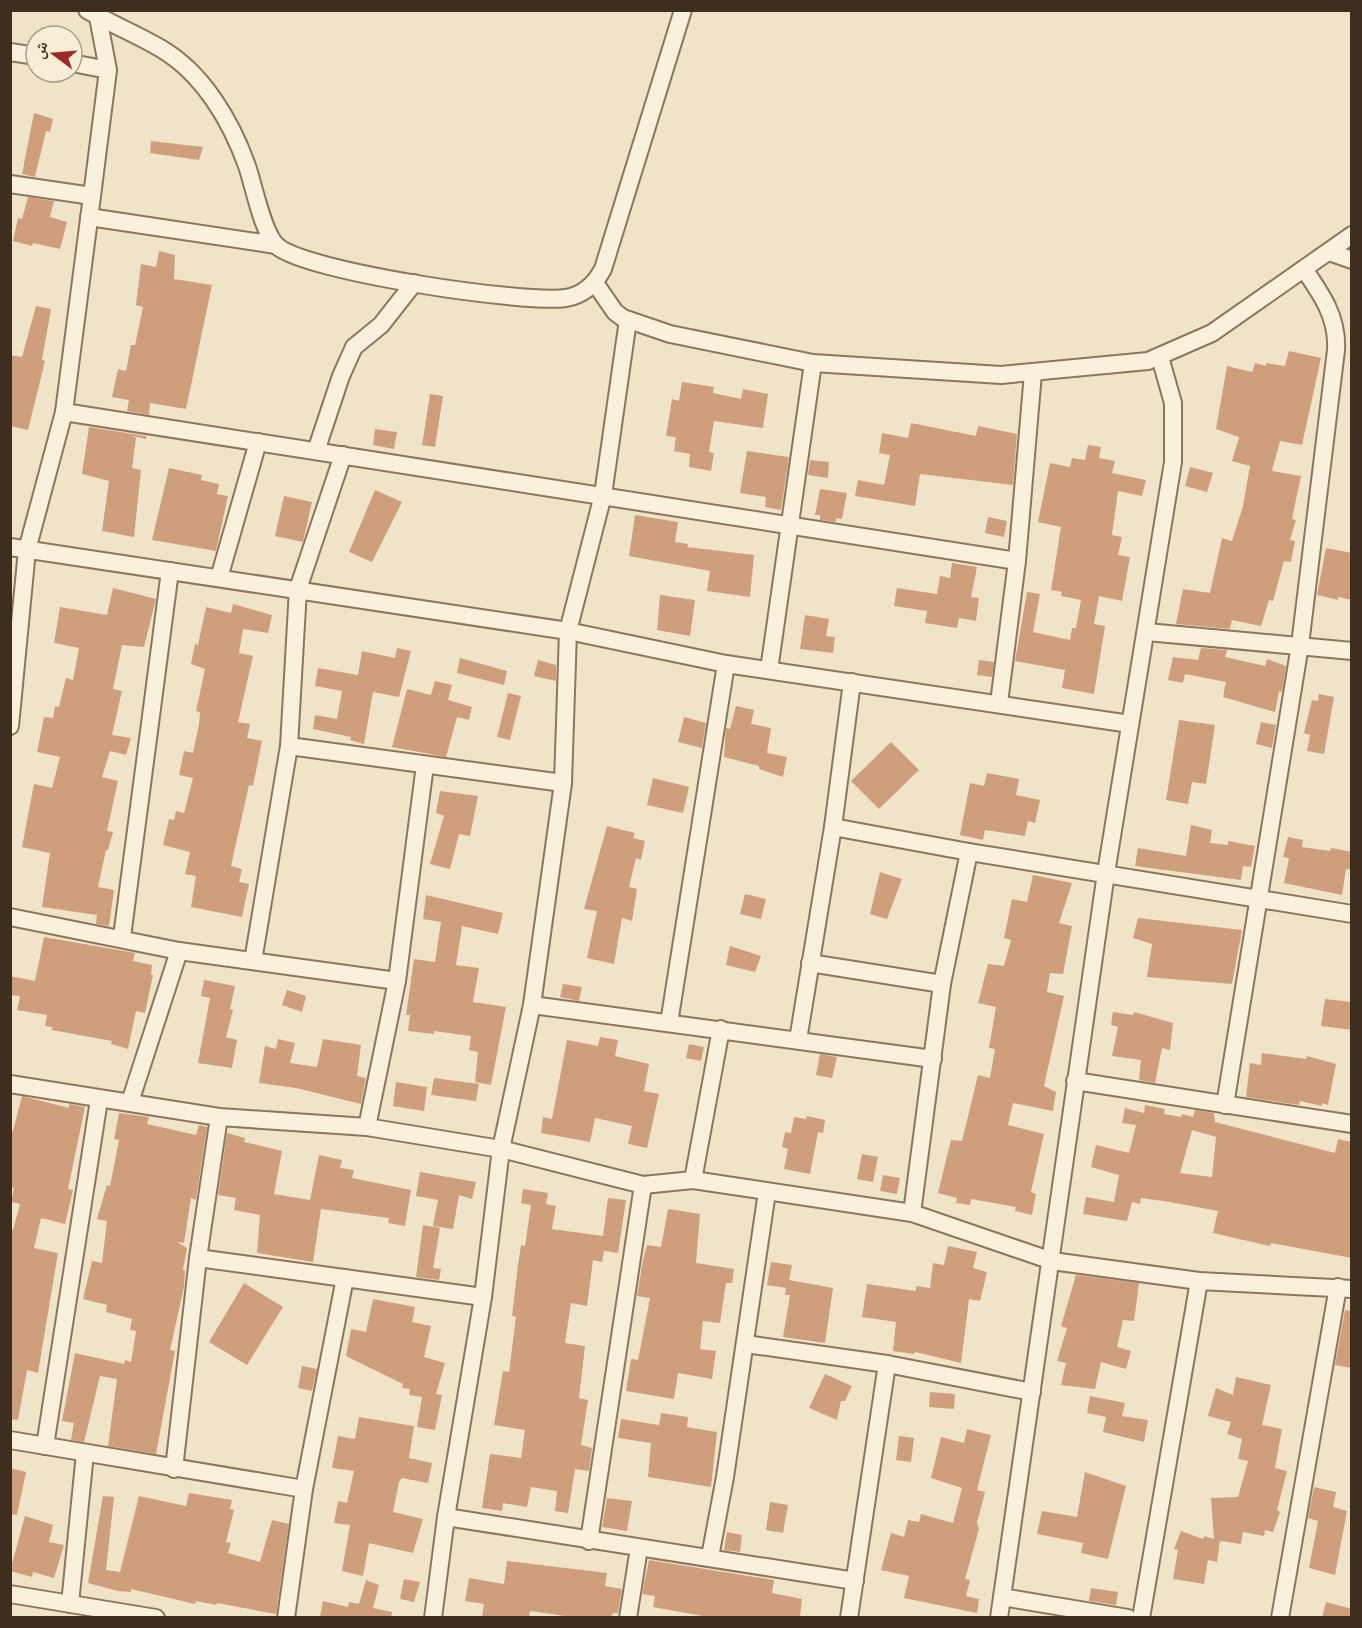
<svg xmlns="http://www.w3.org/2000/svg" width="1362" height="1628" font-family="Literata,'Noto Naskh Arabic',serif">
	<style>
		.building { fill: #cf9f7d; fill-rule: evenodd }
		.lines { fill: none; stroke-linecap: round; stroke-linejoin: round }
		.minor-casing { stroke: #8d765c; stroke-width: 20 }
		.minor { stroke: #faf1dc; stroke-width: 16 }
	</style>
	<rect width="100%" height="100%" fill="#f0e4c8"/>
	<!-- building -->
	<g class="building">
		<path d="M34 113 53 119 50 132 46 131 35 177 22 174Z"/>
		<path d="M151 141 203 147 199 160 150 153Z"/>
		<path d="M28 197 54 201 50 217 67 222 60 249 33 243 32 246 13 241 18 218 22 219Z"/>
		<path d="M159 251 175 255 174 279 212 285 186 409 150 403 149 415 127 411 129 400 112 397 118 369 126 371 131 345H135L143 307 136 305 141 264 156 267Z"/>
		<path d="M36 306 51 309 42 360 45 361 28 430 10 426V355L22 357Z"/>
		<path d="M1289 351 1321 358 1302 445 1280 441 1272 471 1301 476 1292 519 1296 520 1290 540 1295 541 1291 562 1284 561 1273 601 1269 600 1261 626 1232 620 1230 629 1176 624 1183 589 1210 593 1222 538 1232 541 1243 506 1250 466 1232 461 1239 437 1216 429 1227 366 1252 372 1255 363 1266 366V363L1285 366Z"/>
		<path d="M682 382 714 387 713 393 741 399 743 389 768 394 763 428 714 421 709 452 714 453 711 471 689 467 690 454 674 451 676 437 666 436 672 399 679 401Z"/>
		<path d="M430 394 443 396 435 447 422 445Z"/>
		<path d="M911 423 976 436 978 426 1017 434 1013 485 920 474 915 506 855 496 858 480 884 485 890 455 879 453 882 433 908 438Z"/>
		<path d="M89 427 146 436V439L132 436 136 438 132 468 141 470 134 537 102 531 109 481 82 474Z"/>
		<path d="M375 429 397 432 394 449 373 445Z"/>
		<path d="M1088 445 1101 447 1099 458 1115 461 1112 473 1146 480 1142 496 1118 491 1112 535 1122 537 1118 555 1130 557 1122 601 1099 596 1094 624 1105 626 1094 694 1062 688 1065 670 1015 661 1027 592 1040 594 1033 632 1070 640 1072 628H1076L1081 600 1061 596 1062 592 1051 590 1061 527 1038 522 1050 463 1070 467 1072 458 1085 460Z"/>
		<path d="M747 451 789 457 781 510 765 507 766 497 740 493Z"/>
		<path d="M810 460 829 462 828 478 808 475Z"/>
		<path d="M1190 467 1213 473 1207 492 1185 486Z"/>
		<path d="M169 468 202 475 201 480 219 484 217 494 228 496 216 551 152 540Z"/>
		<path d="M820 489 847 493 842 519 836 518V522L820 520V515H815Z"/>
		<path d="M375 490 402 502 372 562 349 552Z"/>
		<path d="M284 496 312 502 303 542 275 536Z"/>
		<path d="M635 515 678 522 675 542 688 544 687 547 754 555 750 597 707 591 710 571 629 556Z"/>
		<path d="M988 517 1007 521 1004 537 985 533Z"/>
		<path d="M1326 548 1352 553V600L1338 597V600L1317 595Z"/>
		<path d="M952 563 977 567 971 597 979 598 976 621 959 618 957 628 925 623 927 611 894 606 897 588 937 594 940 576 950 578Z"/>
		<path d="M113 588 156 599 144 647 122 645 113 689 122 691 112 735 131 738 126 755 110 751 102 777 118 781 107 831 113 832 108 850H106L98 887 114 890 109 926 96 924 97 915 42 907 50 853 22 847 34 784 52 788 60 757 37 752 44 717 53 718 55 706 59 707 66 678 73 680 79 648 54 643 60 607 107 615Z"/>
		<path d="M660 595 695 600 690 636 657 630Z"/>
		<path d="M233 604 272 615 268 633 243 629 239 653 253 656 238 722 250 724 247 738 262 741 253 786 249 785 231 866 242 869 239 882 249 884 242 917 191 907 196 876 185 874 190 852 163 845 169 819 174 820 176 811 184 813 193 778 179 775 184 751 193 753 199 724 200 712 196 711 205 669 191 664 195 644 198 645 206 607 231 613Z"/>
		<path d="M805 615 829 619 826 636 835 637 833 653 800 649Z"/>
		<path d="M397 648 411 651 399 697 373 692 364 744 350 740 351 737 313 729 315 715 337 719 342 691 315 686 318 668 358 675 362 651 395 658Z"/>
		<path d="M1201 648 1227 650 1225 657 1265 666 1267 659 1286 666 1282 692 1279 691 1275 712 1223 697 1226 682 1185 674 1183 683 1168 680 1173 657 1198 660Z"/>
		<path d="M460 658 507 671 504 685 457 673Z"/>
		<path d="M538 660 556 665V681L534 676Z"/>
		<path d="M979 660 994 662 992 677 977 675Z"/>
		<path d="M435 681 452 685 448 700 472 707 469 720 457 717 446 757 392 747 407 689 431 695Z"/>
		<path d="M508 693 521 696 510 740 497 737Z"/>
		<path d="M1319 694 1334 697 1324 754 1307 751 1310 735 1304 733 1312 700 1318 701Z"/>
		<path d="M736 706 754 710 751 724 771 728 767 753 787 757 783 777 759 769V766L724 757 726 728 730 729Z"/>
		<path d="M684 717 706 723 702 748 678 742Z"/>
		<path d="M1179 720 1215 725 1206 784 1192 782 1188 804 1166 800Z"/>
		<path d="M1261 722 1276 725 1272 748 1256 744Z"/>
		<path d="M891 742 919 770 879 809 851 781Z"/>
		<path d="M987 773 1019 779 1016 795 1040 800 1035 823 1028 821 1025 836 985 830 983 840 960 835 970 783 984 786Z"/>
		<path d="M653 778 689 787 683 813 647 805Z"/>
		<path d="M440 791 478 796 470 836 459 834 450 869 430 864 444 816 436 813Z"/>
		<path d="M1191 825 1212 830 1210 843 1228 845V841L1255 846 1251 867 1243 866 1241 880 1135 866 1138 848 1186 856Z"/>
		<path d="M607 826 635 833 633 838 645 841 641 860 636 858 629 887 637 889 632 921 622 918 614 964 587 958 597 911 584 909Z"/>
		<path d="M1288 837 1303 840 1302 847 1330 851 1331 848 1352 852V870L1346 869 1342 895 1284 883 1289 858 1283 857Z"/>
		<path d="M880 872 902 879 887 919 870 914Z"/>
		<path d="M1033 875 1072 883 1059 923 1072 926 1063 974 1050 973 1047 992 1064 996 1044 1086 1056 1092 1053 1111 1013 1103 1008 1125 1044 1134 1031 1192 1036 1194 1032 1215 1015 1211 1016 1207 971 1199 970 1205 956 1203 957 1198 938 1193 951 1140 962 1141 978 1075 990 1078 995 1049 989 1048 996 1007 978 1003 988 964 1004 966 1011 940 1004 938 1012 899 1027 902Z"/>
		<path d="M745 894 766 899 761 919 740 914Z"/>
		<path d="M426 895 503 913 498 934 462 926 456 965 479 968 473 1002 506 1007 491 1085 475 1082 478 1052 469 1050 471 1036 434 1031V1034L408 1031 410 1015H406L414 959 435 962 441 922 423 919Z"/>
		<path d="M1138 918 1242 930 1232 984 1147 977 1152 944 1133 938Z"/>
		<path d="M44 937 135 953 133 961 152 965 151 975H153L145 1013 136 1011 128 1049 111 1044 112 1041 52 1030V1027L45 1026 47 1015 17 1010 20 996 10 995V976L35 981Z"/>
		<path d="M730 946 761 956 755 972 726 965Z"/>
		<path d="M204 980 235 986 230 1009 233 1010 226 1037 237 1040 232 1068 198 1063 210 998 201 996Z"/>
		<path d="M563 984 582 987 579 1001 560 997Z"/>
		<path d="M287 990 306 996 302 1012 282 1005Z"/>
		<path d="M1325 999 1352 1002V1030L1321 1026Z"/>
		<path d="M1113 1012 1133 1015 1134 1012 1173 1023 1170 1050 1162 1048 1155 1083 1139 1080 1141 1060 1112 1056 1118 1027 1111 1025Z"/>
		<path d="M600 1037 618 1040 615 1056 649 1064 644 1091 659 1094 647 1148 628 1144 632 1126 595 1118 590 1142 541 1133 543 1117 552 1119 567 1040 598 1046Z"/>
		<path d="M278 1039 295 1043 290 1063 317 1067 323 1039 361 1045 357 1076 366 1078 361 1104 296 1088 259 1083 265 1046 276 1049Z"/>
		<path d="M689 1044 704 1047 701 1061 686 1058Z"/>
		<path d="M1262 1053 1306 1059 1307 1056 1336 1064 1328 1105 1322 1103V1106L1300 1101 1299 1105 1246 1097 1250 1063 1261 1065Z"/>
		<path d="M820 1054 837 1057 832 1078 816 1075Z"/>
		<path d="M434 1078 479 1084 476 1101 431 1095Z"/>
		<path d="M396 1082 427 1087 424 1111 393 1106Z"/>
		<path d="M22 1096 69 1108V1104L85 1107 68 1189 73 1190 65 1224 41 1218 34 1248 58 1253 38 1373 27 1370 18 1420 10 1419V1230H13L20 1204 11 1202 14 1188 10 1187V1131H13Z"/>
		<path d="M1145 1105 1165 1109 1164 1114 1181 1117 1182 1114 1193 1117 1195 1110 1214 1113 1215 1122 1335 1153 1338 1139 1352 1142V1258L1271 1243 1270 1246 1213 1233 1218 1211 1170 1202 1141 1198 1140 1204 1132 1202 1127 1221 1083 1214 1086 1197 1114 1202 1119 1175 1091 1167 1096 1145 1129 1153 1136 1125 1122 1123 1125 1108 1144 1113ZM1192 1130 1216 1137 1212 1177 1180 1173Z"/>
		<path d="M119 1113 149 1117 147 1124 196 1135 199 1125 207 1127 196 1200 191 1198 184 1243 177 1242 187 1248 183 1270 185 1271 184 1287 170 1350 175 1351 156 1454 108 1446 117 1379 100 1376 84 1442 71 1440 74 1423 62 1421 75 1353 124 1364 125 1360 131 1362 136 1331 130 1330 132 1319 106 1312 107 1305 83 1299 92 1261 102 1263 107 1221 97 1219 107 1185 110 1186 119 1140 114 1139Z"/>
		<path d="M807 1116 825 1120 823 1133 818 1132 810 1174 784 1169 788 1149 782 1147 785 1132 791 1133 794 1117 806 1119Z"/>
		<path d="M227 1133 245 1138 244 1142 282 1151 274 1194 310 1200 319 1155 342 1160 340 1168 354 1170 352 1178 411 1190 405 1226 388 1223 389 1218 321 1209 313 1262 257 1253 260 1215 234 1210 236 1198 218 1195Z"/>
		<path d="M862 1154 878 1157 873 1182 857 1179Z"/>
		<path d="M420 1172 476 1182 472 1199 459 1195 453 1229 433 1226 438 1200 416 1196Z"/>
		<path d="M883 1175 900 1178 897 1194 880 1191Z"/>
		<path d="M523 1189 548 1193 546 1204 556 1206 552 1229 603 1236 608 1198 626 1200 618 1253 604 1251 602 1262 593 1260 587 1306 571 1303 565 1343 585 1346 579 1398 588 1400 581 1445 592 1448 589 1471 575 1469 568 1513 555 1511 557 1491 531 1487 527 1507 503 1503 502 1511 482 1508 490 1454 521 1458 525 1430 494 1425 503 1371 509 1372 516 1317 512 1316 518 1265 521 1245 525 1246 531 1205 521 1203Z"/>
		<path d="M668 1209 700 1214 696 1263 734 1269 732 1283H726L720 1323 703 1321 700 1349 716 1351 712 1379 678 1373 674 1399 626 1391 631 1359 638 1360 650 1298 637 1296 643 1260 647 1245 661 1247Z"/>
		<path d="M423 1225 440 1228 433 1268 441 1269 439 1280 416 1277Z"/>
		<path d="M948 1246 977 1252 973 1268 987 1272 980 1301 969 1299 961 1363 915 1352 914 1354 893 1351 896 1322 862 1317 867 1284 916 1291V1286L930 1288 933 1263 944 1265Z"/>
		<path d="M771 1262 792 1265 789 1280 833 1288 825 1343 783 1337 790 1295H785L786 1288 767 1285Z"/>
		<path d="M1076 1275 1139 1283 1134 1321 1123 1320 1117 1347 1131 1351 1126 1369 1101 1362 1095 1389 1061 1385 1066 1363 1057 1361 1067 1328 1061 1326Z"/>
		<path d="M244 1283 283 1307 247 1365 209 1342Z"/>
		<path d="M373 1299 415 1307 412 1322 431 1326 424 1357 445 1363 436 1394 442 1395 435 1430 417 1427 422 1397 409 1395 410 1389 402 1388 403 1384 346 1356 351 1329 366 1332Z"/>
		<path d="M1345 1310 1352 1311V1368L1335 1365Z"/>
		<path d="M302 1366 317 1369 312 1391 298 1388Z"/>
		<path d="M825 1374 852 1386 845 1401H841L837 1420 809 1408Z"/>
		<path d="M1236 1377 1271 1385 1262 1425 1282 1429 1275 1468 1287 1471 1277 1510 1280 1512 1273 1532 1265 1530 1264 1536 1243 1532 1241 1544 1220 1541 1217 1562 1208 1560 1204 1584 1173 1579 1178 1550 1174 1549 1181 1531 1203 1539 1204 1536 1214 1539 1211 1498 1238 1497 1248 1461 1238 1459 1242 1439 1227 1434 1231 1422 1208 1416 1216 1388 1233 1395Z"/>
		<path d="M930 1392 955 1394 954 1409 929 1407Z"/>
		<path d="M1090 1396 1125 1403 1122 1416 1148 1420 1144 1442 1103 1432 1106 1417 1087 1413Z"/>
		<path d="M661 1413 688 1417 687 1427 717 1432 711 1487 648 1477 651 1443 618 1438 621 1419 659 1425Z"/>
		<path d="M359 1417 414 1426 409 1458 432 1463 428 1483 402 1478 399 1482 393 1512 423 1519 413 1553 369 1543 363 1576 342 1571 350 1525 334 1523 338 1501 347 1503 354 1471 332 1468 338 1436 355 1439Z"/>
		<path d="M967 1429 991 1435 977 1490 985 1492 977 1523 979 1529 965 1579 970 1580 966 1596 979 1599 977 1613 904 1598 909 1576 881 1570 891 1533 904 1537 908 1520 919 1522 921 1514 953 1523 962 1488 931 1478 941 1437 964 1443Z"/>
		<path d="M899 1436 914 1438 911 1462 896 1460Z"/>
		<path d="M10 1468 26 1472 17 1515 10 1514Z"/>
		<path d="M1085 1472 1126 1486 1108 1559 1081 1553 1083 1543 1037 1534 1042 1511 1077 1517Z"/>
		<path d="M1314 1487 1336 1492 1333 1507 1347 1511 1335 1575 1309 1568 1318 1521 1308 1518Z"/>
		<path d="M189 1493 232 1500 230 1509 234 1510 226 1542 231 1543 228 1553 260 1562 272 1520 289 1524 276 1614 217 1603 216 1605 196 1601 195 1604 131 1589V1592L118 1591 88 1583 103 1496 114 1497 106 1570 120 1572 139 1496 186 1506Z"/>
		<path d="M607 1498 632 1501 627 1531 602 1527Z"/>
		<path d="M770 1502 788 1505 783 1533 766 1530Z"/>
		<path d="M25 1516 53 1525 49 1542 64 1545 54 1578 33 1572 32 1577 10 1571Z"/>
		<path d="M727 1532 742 1535 740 1552 724 1550Z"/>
		<path d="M649 1560 774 1580 772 1593 802 1599 800 1617H708L653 1607 655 1596 642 1594Z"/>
		<path d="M507 1561 607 1573 605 1586 622 1589 618 1613H613L611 1617H572L530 1611 529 1617H482L484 1604 465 1601 469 1578 504 1584Z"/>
		<path d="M404 1579 420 1582 414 1602 400 1599Z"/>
		<path d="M366 1580 379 1585 373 1608 392 1612 391 1617H320L323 1601 348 1607 349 1602 359 1604Z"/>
		<path d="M1091 1588 1118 1592 1116 1605 1089 1601Z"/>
		<path d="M1326 1602 1352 1609V1617H1322Z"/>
	</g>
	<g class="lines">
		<!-- minor casing -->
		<g class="minor-casing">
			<g id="minor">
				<path d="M87 10C111 24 136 34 160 48 203 73 231 121 247 166 254 186 263 234 277 246 306 272 525 304 566 298 584 295 595 284 603 269L683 10"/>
				<path d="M10 52 36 56"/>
				<path d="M72 63 108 70"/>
				<path d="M10 184 92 196"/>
				<path d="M89 217 276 245"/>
				<path d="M1329 252 1352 260"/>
				<path d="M595 283 615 312 623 318 670 334 813 363 1001 375 1148 361 1212 333 1352 235"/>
				<path d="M64 412 1017 561"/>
				<path d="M316 451 341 376 354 347 381 325 414 283"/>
				<path d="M10 547 568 631 726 664 1130 724"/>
				<path d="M219 578 258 442"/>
				<path d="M1147 632 1352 651"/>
				<path d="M769 670 813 363"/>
				<path d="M999 703 1017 561 1033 373"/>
				<path d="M10 726 27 550 64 412 92 196 108 70 98 17"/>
				<path d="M289 746 563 783"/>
				<path d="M833 827 969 852 1352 914"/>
				<path d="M10 917 179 951 397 981"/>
				<path d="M122 937 170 571"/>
				<path d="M253 961 289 746 298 589 343 455"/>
				<path d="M810 963 942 984"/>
				<path d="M532 1005 933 1059"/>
				<path d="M669 1023 726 664"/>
				<path d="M798 1040 833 827 852 682"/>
				<path d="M1075 1081 1352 1124"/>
				<path d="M10 1084 219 1117 367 1127 501 1149 643 1185 693 1180 912 1213 1052 1261 1199 1281 1352 1289"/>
				<path d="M130 1102 179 951"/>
				<path d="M1225 1105 1300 645 1336 350C1338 318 1322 295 1304 269"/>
				<path d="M367 1127 397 981 425 765"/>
				<path d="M693 1180 721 1029"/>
				<path d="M912 1213 942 984 969 852"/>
				<path d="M198 1258 483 1297"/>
				<path d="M746 1344 887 1364 1032 1392"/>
				<path d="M10 1440 304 1489"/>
				<path d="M45 1446 99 1100"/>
				<path d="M174 1469 198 1258 219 1117"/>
				<path d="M446 1517 855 1581"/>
				<path d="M589 1541 643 1185"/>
				<path d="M710 1557 725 1477 767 1192"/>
				<path d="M10 1594 156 1618"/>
				<path d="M1002 1597 1128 1618"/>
				<path d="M70 1604 85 1453"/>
				<path d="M286 1618 304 1489 345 1278"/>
				<path d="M433 1618 446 1517 483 1297 501 1149 532 1005 563 783 568 631 603 495 628 320"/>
				<path d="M628 1618 639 1548"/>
				<path d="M849 1618 887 1364"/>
				<path d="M999 1618 1106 873 1173 462V403L1160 357"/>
				<path d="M1141 1618 1199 1281"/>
				<path d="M1280 1618 1338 1287"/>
			</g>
		</g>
		<!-- minor -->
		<use href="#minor" class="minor"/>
	</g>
	<!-- border -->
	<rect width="1362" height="1628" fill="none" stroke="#3d2e20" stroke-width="24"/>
	<!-- north arrow -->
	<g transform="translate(54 54) rotate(286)"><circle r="28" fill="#f7eed8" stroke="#ada18e" stroke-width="1.5"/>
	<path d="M0-4.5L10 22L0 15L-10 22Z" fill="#9e2a2b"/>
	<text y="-9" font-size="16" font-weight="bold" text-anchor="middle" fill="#3d2e20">ش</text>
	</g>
</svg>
